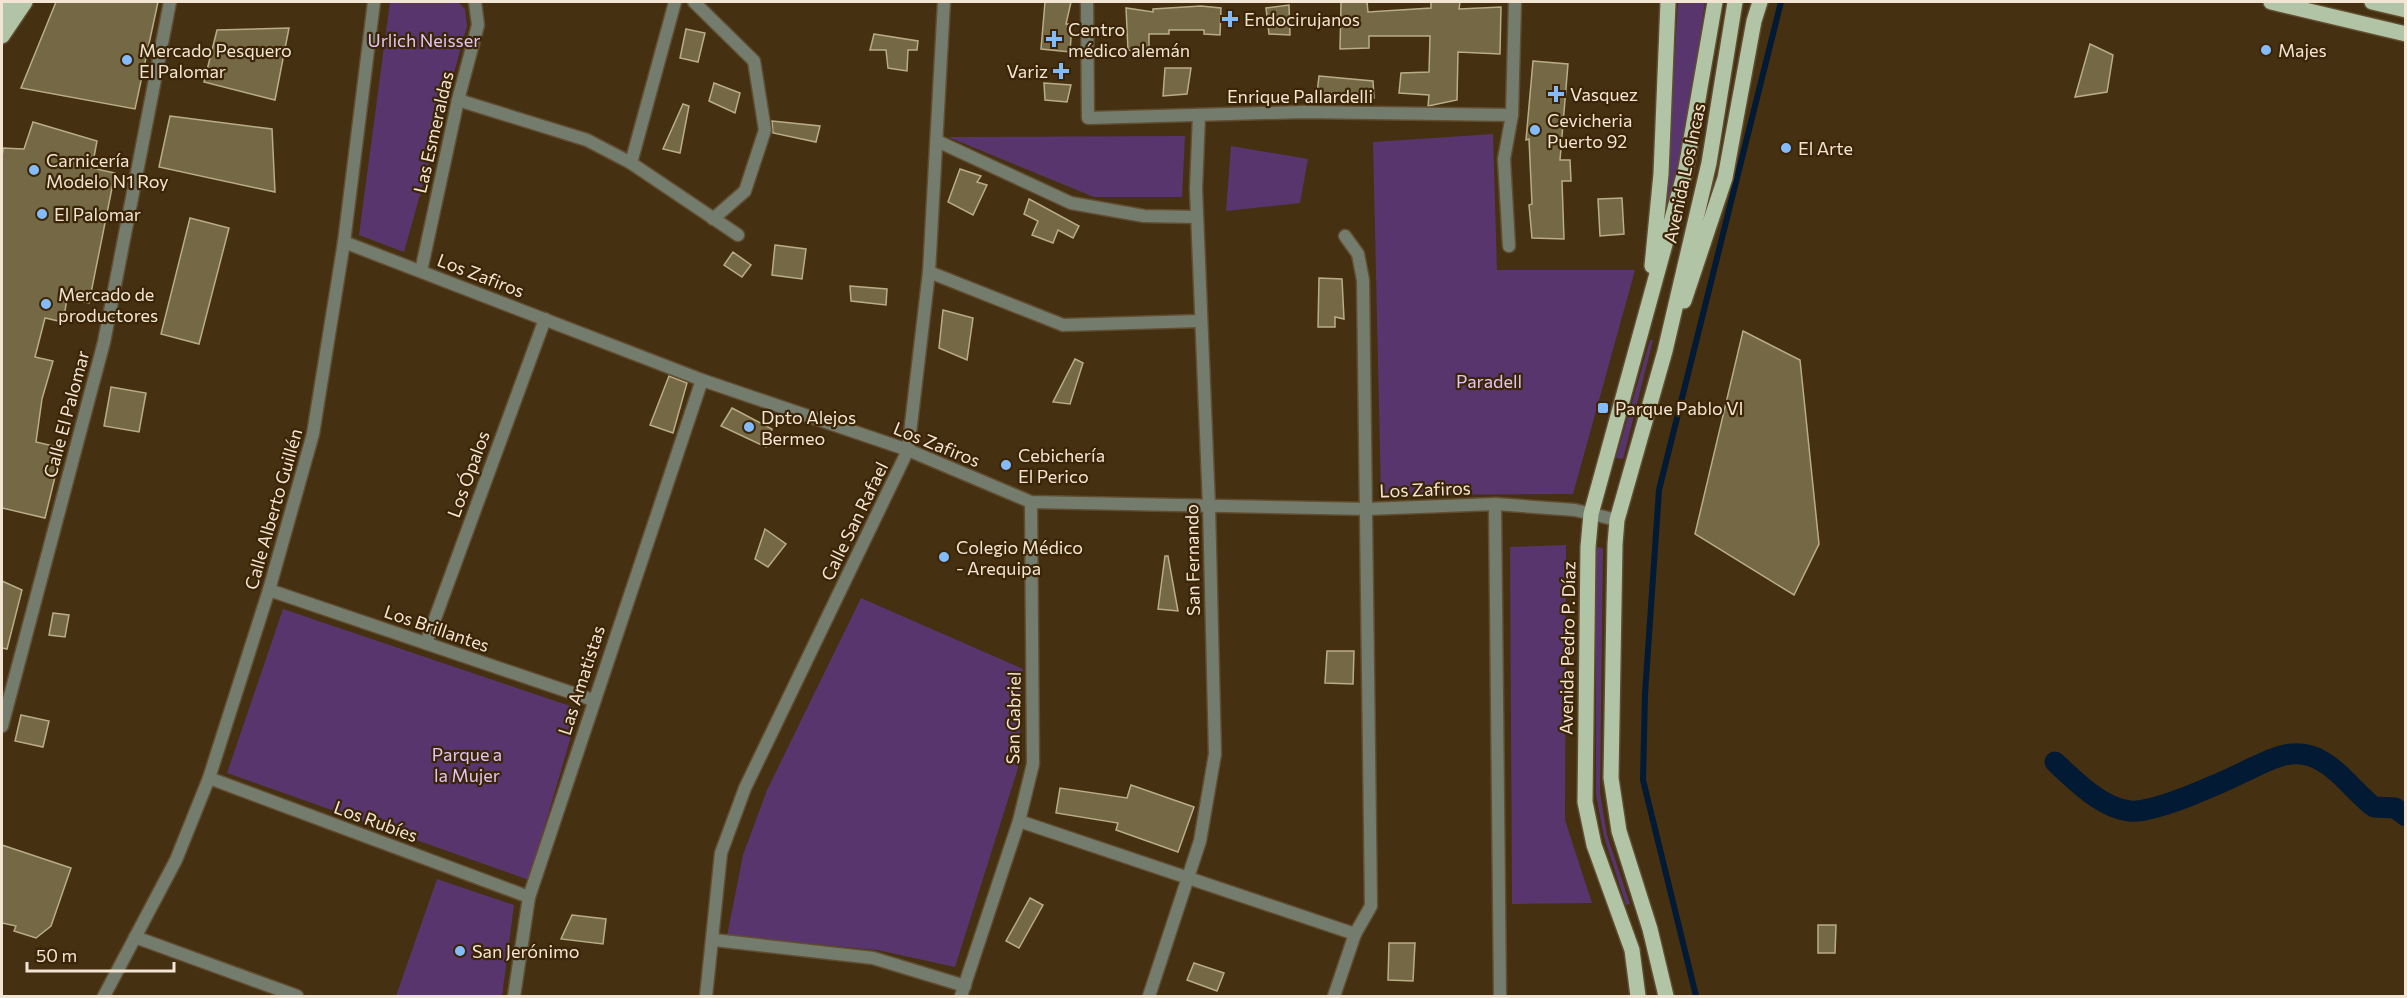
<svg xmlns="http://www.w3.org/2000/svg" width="2407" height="998" font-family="Commissioner,sans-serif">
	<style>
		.green { fill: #59356d }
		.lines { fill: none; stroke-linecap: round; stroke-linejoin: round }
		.stream { stroke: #031a34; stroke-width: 6 }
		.canal { stroke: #031a34; stroke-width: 21 }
		.building { fill: #746944; stroke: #b9ad86; stroke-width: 1.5 }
		.street-casing { stroke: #614d30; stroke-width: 15 }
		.primary-casing { stroke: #614d30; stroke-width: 18 }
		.street { stroke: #747c6e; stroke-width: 12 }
		.primary { stroke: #b2c4a6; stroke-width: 15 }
		.poi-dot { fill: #84bcfb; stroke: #3b2506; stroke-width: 2 }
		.labels { text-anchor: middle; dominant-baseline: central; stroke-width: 4.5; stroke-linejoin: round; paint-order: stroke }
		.poi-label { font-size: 18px; fill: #f3e5d4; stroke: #3b2506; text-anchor: start }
		.park-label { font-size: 18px; fill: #e0c4f2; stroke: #3b2506 }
		.street-label { font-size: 18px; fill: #f3e5d4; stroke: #3b2506 }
	</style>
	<rect width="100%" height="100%" fill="#453011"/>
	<!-- green -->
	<g class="green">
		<path d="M390 2H458L465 9 467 26 404 252 359 235Z"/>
		<path d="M1678 2H1705L1688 124 1670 203 1665 205Z"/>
		<path d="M1493 134 1497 270H1635L1573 494 1381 495 1373 142Z"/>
		<path d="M1185 136 1182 197H1094L948 137Z"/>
		<path d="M1231 146 1308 159 1300 203 1226 211Z"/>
		<path d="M1650 340H1653L1623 459 1616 458Z"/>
		<path d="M1566 545 1565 820 1592 903 1512 904 1510 547Z"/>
		<path d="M1596 547 1603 548 1600 793 1607 835 1630 904 1626 905 1604 837 1596 795Z"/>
		<path d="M861 598 1023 669 1018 768 955 967 877 950 727 936 743 855 767 790Z"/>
		<path d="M283 609 579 709 529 880 227 773Z"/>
		<path d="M437 879 514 905 502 996H396Z"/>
	</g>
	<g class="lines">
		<!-- stream -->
		<path class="stream" d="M1696 996 1643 780 1645 694 1659 490 1781 2"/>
		<!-- canal -->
		<path class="canal" d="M2055 762C2075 781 2102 808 2130 811 2155 814 2230 779 2254 767 2271 759 2291 749 2311 756 2337 765 2353 791 2374 807L2395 808 2406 816"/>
	</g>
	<!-- building -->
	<g class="building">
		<path d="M56 2H158L135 109 21 88Z"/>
		<path d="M1045 2H1071L1066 24H1072L1070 52 1041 49Z"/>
		<path d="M1341 2H1367L1368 12 1431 8V2H1460L1459 9 1501 7 1500 54 1458 52 1457 100 1428 106 1429 95 1399 93 1401 73 1429 72 1430 36H1369V48L1340 49Z"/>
		<path d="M1289 5 1290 35 1269 34 1266 8Z"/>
		<path d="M1201 6 1221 8 1220 35 1204 34V30H1169V34H1149V53L1128 50 1126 8 1153 12V9Z"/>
		<path d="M289 28 275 100 204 82 217 30Z"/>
		<path d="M686 29 705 33 698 62 680 58Z"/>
		<path d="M874 34 918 41 917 50H908L907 71 888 68 886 50H870Z"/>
		<path d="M2090 44 2113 55 2107 92 2075 97Z"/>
		<path d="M1533 61 1568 64 1560 160H1570L1571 181H1562L1564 239 1532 238 1529 205 1532 204 1529 139 1526 140Z"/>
		<path d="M1165 68H1191L1187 94 1163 96Z"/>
		<path d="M1319 76 1373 81 1374 98 1317 93Z"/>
		<path d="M714 83 740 93 735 113 709 101Z"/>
		<path d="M1044 83 1071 85 1067 102 1045 100Z"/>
		<path d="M683 104 689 106 680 153 663 149Z"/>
		<path d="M170 116 272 129 275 192 159 167Z"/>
		<path d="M772 121 820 126 816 142 773 133Z"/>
		<path d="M33 122 97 141 92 168 115 173 89 303 67 299 63 322 45 318 35 357 53 361 42 399 36 442 62 448 45 518 2 508V158L3 148 24 149Z"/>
		<path d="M960 169 981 176 977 182 987 185 973 215 948 202Z"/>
		<path d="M1622 198 1624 234 1600 236 1598 199Z"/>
		<path d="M1029 199 1079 226 1073 238 1058 230 1053 243 1032 235 1038 221 1024 214Z"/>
		<path d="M190 218 229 228 199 344 161 334Z"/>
		<path d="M775 245 806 249 802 279 772 275Z"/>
		<path d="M733 252 751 265 742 277 724 265Z"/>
		<path d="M1319 278 1342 279 1344 319 1335 317V327H1318Z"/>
		<path d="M850 286 887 289 886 305 851 301Z"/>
		<path d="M943 310 973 318 967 360 939 348Z"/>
		<path d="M1743 331 1800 360 1819 544 1794 595 1695 534Z"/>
		<path d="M1075 359 1083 363 1070 404 1053 402Z"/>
		<path d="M669 376 687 383 673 433 650 425Z"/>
		<path d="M111 387 146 393 139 432 104 426Z"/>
		<path d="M732 408 772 429 766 447 721 426Z"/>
		<path d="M765 529 786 544 768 567 755 559Z"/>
		<path d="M1165 556H1168L1178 611 1158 609Z"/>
		<path d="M2 581 22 590 7 649 2 648Z"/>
		<path d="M53 613 69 615 65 637 49 635Z"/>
		<path d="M1327 651H1354L1353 684 1325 683Z"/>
		<path d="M21 715 49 721 43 747 15 741Z"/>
		<path d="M1131 785 1194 807 1178 852 1116 830 1118 823 1056 813 1060 788 1127 798Z"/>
		<path d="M2 845 71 868 51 926 36 938 14 931 16 926 2 923Z"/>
		<path d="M1030 898 1043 905 1019 948 1006 941Z"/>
		<path d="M572 915 606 919 603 944 561 939Z"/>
		<path d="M1818 925H1836L1835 953H1818Z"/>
		<path d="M1389 943H1415L1413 981 1388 980Z"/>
		<path d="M1194 963 1224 973 1217 991 1187 980Z"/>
	</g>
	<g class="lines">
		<!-- street casing -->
		<g class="street-casing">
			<g id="street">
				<path d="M694 2 754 61 765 130 745 191 713 219"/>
				<path d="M1087 2 1088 118 1303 112 1512 115"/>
				<path d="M458 100 587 140 631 163 738 235"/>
				<path d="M937 141 1071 203 1144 216 1197 217"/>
				<path d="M631 163 675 2"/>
				<path d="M344 242 702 380 908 450 1031 502 1367 509 1495 504 1575 510 1617 520"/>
				<path d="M1509 246 1504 159 1512 115 1515 2"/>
				<path d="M421 271 458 100 478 25 475 2"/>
				<path d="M929 272 1063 325 1199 321"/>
				<path d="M1495 504 1500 996"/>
				<path d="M269 590 593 700"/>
				<path d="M426 643 545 319"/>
				<path d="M2 726 104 342 170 2"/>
				<path d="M209 778 529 897"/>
				<path d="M1019 821 1355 934"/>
				<path d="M135 937 297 996"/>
				<path d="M714 940 873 958 965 986"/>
				<path d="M104 996 176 860 209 778 269 590 313 434 344 242 374 2"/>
				<path d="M514 996 529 897 702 380"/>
				<path d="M706 996 721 853 745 788 908 450 929 272 944 2"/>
				<path d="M961 996 1019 821 1033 764 1031 502"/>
				<path d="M1149 996 1200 841 1215 754 1209 506 1196 189 1199 115"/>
				<path d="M1334 996 1355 934 1371 906 1363 280 1358 254 1345 236"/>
			</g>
		</g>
		<!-- primary casing -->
		<g class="primary-casing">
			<g id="primary">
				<path d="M2271 2 2406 34"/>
				<path d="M2372 2 2406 10"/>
				<path d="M2 32 3 17 9 2"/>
				<path d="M2 36 25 2"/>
				<path d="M1652 266 1661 174 1668 2"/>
				<path d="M1684 301 1725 178 1754 21 1760 2"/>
				<path d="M1638 996 1632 950 1594 845 1585 802 1588 547 1591 514 1686 168 1715 2"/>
				<path d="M1666 996 1650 929 1619 831 1611 778 1615 544 1617 520 1665 351 1709 163 1735 2"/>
			</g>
		</g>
		<!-- street -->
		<use href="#street" class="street"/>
		<!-- primary -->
		<use href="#primary" class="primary"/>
	</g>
	<!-- markers -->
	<g class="poi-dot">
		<path d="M1227 10h6v6h6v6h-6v6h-6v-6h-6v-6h6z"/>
		<path d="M1051 30h6v6h6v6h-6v6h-6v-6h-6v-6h6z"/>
		<circle cx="2266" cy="50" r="6"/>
		<circle cx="127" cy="60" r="6"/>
		<path d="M1058 62h6v6h6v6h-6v6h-6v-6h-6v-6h6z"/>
		<path d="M1553 85h6v6h6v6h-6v6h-6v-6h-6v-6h6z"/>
		<circle cx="1535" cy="130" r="6"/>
		<circle cx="1786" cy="148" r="6"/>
		<circle cx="34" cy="170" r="6"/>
		<circle cx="42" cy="214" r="6"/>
		<circle cx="46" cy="304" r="6"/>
		<rect x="1597" y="402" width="12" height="12" rx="3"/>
		<circle cx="749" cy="427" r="6"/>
		<circle cx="1006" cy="465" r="6"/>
		<circle cx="944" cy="557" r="6"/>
		<circle cx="460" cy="951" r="6"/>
	</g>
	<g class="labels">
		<!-- poi labels -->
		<g class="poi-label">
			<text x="1244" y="19">Endocirujanos</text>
			<text x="1068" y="29">Centro<tspan x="1068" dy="21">médico alemán</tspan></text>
			<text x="139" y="50">Mercado Pesquero<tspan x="139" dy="21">El Palomar</tspan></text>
			<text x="2278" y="50">Majes</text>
			<text x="1048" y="71" text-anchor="end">Variz</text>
			<text x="1570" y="94">Vasquez</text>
			<text x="1547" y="120">Cevicheria<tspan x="1547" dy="21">Puerto 92</tspan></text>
			<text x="1798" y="148">El Arte</text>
			<text x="46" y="160">Carnicería<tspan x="46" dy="21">Modelo N1 Roy</tspan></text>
			<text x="54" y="214">El Palomar</text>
			<text x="58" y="294">Mercado de<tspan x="58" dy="21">productores</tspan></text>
			<text x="1615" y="408">Parque Pablo VI</text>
			<text x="761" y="417">Dpto Alejos<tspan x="761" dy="21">Bermeo</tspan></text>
			<text x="1018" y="455">Cebichería<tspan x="1018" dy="21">El Perico</tspan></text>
			<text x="956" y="547">Colegio Médico<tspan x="956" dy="21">- Arequipa</tspan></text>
			<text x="472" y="951">San Jerónimo</text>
		</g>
		<!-- park labels -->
		<g class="park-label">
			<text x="424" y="40">Urlich Neisser</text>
			<text x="1489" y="381">Paradell</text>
			<text x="467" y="754">Parque a<tspan x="467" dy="21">la Mujer</tspan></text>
		</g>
		<!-- street labels -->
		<g class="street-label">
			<text x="1300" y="96">Enrique Pallardelli</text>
			<text transform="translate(433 132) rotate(-77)">Las Esmeraldas</text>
			<text transform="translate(1684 173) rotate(-78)">Avenida Los Incas</text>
			<text transform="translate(481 275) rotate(21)">Los Zafiros</text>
			<text transform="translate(66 414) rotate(-75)">Calle El Palomar</text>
			<text transform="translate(937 444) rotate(22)">Los Zafiros</text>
			<text transform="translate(468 474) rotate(-70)">Los Ópalos</text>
			<text transform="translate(1425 489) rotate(-2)">Los Zafiros</text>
			<text transform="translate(273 509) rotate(-74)">Calle Alberto Guillén</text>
			<text transform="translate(854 521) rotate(-64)">Calle San Rafael</text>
			<text transform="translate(1192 560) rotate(-91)">San Fernando</text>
			<text transform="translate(437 628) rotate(19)">Los Brillantes</text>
			<text transform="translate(1567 648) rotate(-89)">Avenida Pedro P. Díaz</text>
			<text transform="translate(581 680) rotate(-72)">Las Amatistas</text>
			<text transform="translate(1013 718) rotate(-89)">San Gabriel</text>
			<text transform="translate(376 821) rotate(20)">Los Rubíes</text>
		</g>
	</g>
	<!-- border -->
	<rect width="2407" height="998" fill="none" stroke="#f3e5d4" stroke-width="6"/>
	<!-- scale -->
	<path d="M27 962v9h147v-9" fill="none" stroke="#f3e5d4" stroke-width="3"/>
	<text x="36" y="962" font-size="18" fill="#f3e5d4" stroke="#3b2506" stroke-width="4.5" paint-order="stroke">50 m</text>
</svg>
